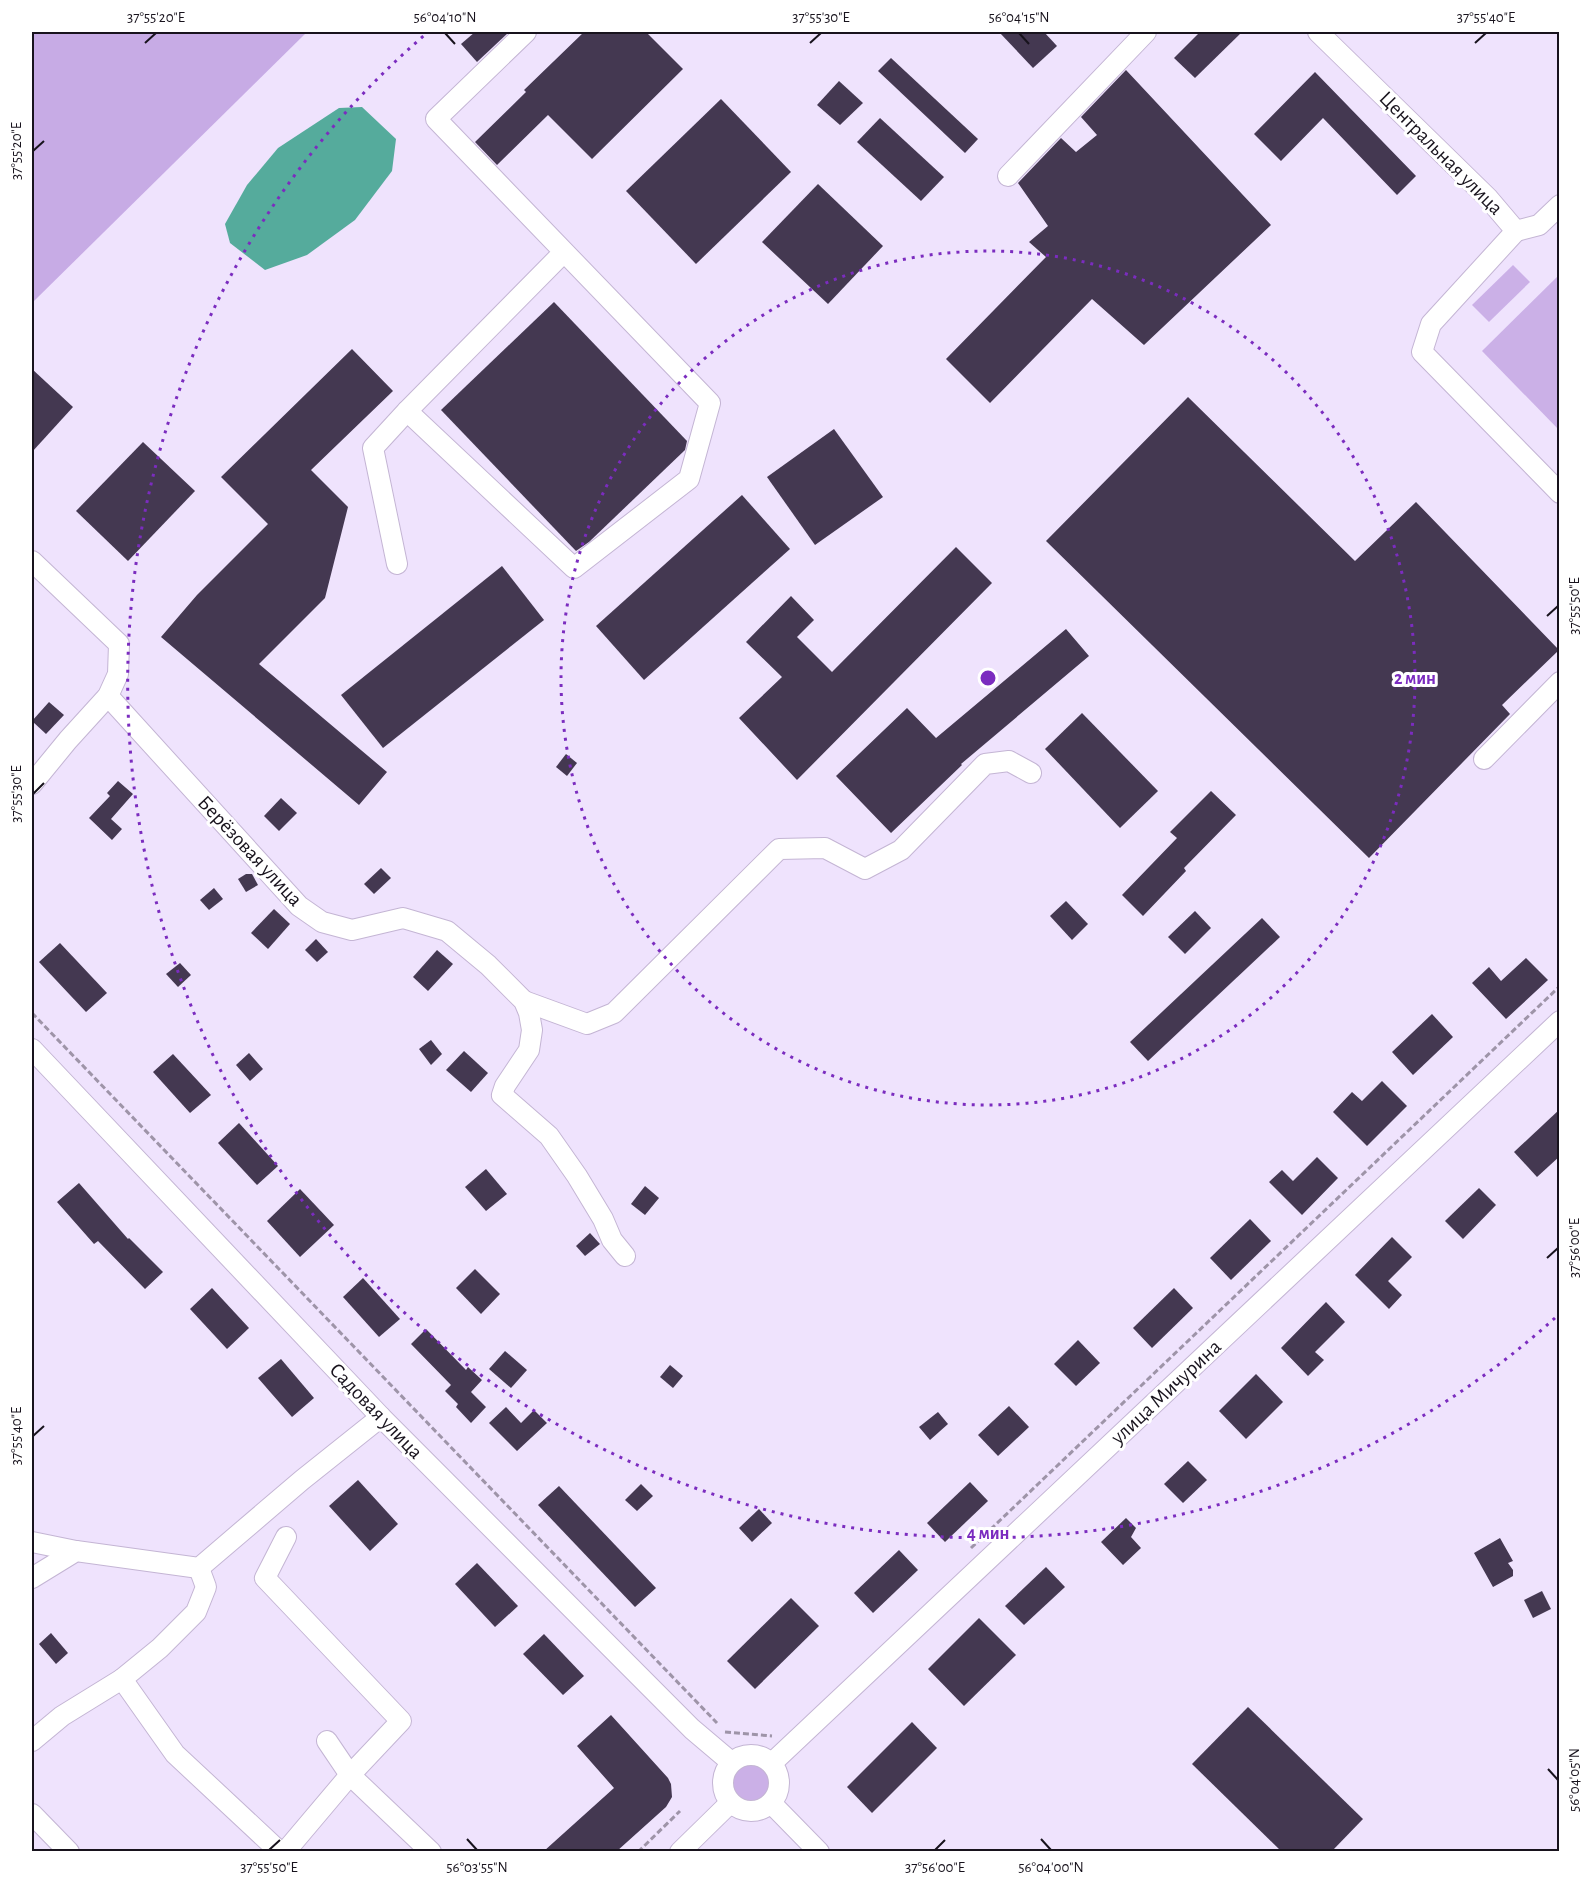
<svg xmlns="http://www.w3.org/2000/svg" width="1591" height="1883" font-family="'Alegreya Sans',sans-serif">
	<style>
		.green { fill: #cbb0e7 }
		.forest { fill: #c7abe5 }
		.water { fill: #55ab9c }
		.building { fill: #443851 }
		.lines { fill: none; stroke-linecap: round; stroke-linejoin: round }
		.minor-casing { stroke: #c4b5d4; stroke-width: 22 }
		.path { stroke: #9e94a8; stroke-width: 3; stroke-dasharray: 6 3; stroke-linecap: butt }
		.minor { stroke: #fff; stroke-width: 20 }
		.ticks { fill: none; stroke: #18131d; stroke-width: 2 }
		.ring { fill: none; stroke: #7b2cbf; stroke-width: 3; stroke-dasharray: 3 6 }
		.labels { text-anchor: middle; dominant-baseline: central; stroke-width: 6; stroke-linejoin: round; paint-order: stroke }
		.street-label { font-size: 21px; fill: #18131d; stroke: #fff }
		.centre { fill: #7b2cbf; stroke: #fff; stroke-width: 3 }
		.ring-label { font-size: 18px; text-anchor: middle; font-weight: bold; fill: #7b2cbf; stroke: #fff; stroke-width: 6; stroke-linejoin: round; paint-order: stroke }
		.neatline { fill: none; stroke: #18131d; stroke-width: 2 }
		.ticks-label { font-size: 15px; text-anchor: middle; fill: #18131d }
	</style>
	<rect width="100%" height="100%" fill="#efe3fd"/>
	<!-- green -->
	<g class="green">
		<path d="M1513 265 1530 282 1489 322 1472 305Z"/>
		<path d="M1559 275V430L1482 351Z"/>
		<circle cx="751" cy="1783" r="18"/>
	</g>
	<!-- forest -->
	<path class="forest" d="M32 32H307L32 303Z"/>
	<!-- water -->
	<path class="water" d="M362 107 396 139 392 171 355 220 307 255 265 270 230 243 225 224 247 185 278 148 339 108Z"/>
	<!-- building -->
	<g class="building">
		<path d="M475 32H509L477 62 461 44Z"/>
		<path d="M584 32H646L683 69 592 159 548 115 497 165 475 142 526 92 524 90Z"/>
		<path d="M999 32H1044L1057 46 1033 68Z"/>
		<path d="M1200 32H1242L1195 78 1174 58Z"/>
		<path d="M891 58 978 139 965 153 878 71Z"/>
		<path d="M1126 70 1271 225 1144 345 1092 299 990 403 946 359 1046 257 1029 242 1048 226 1018 183 1061 138 1076 152 1097 135 1081 117Z"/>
		<path d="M1315 72 1416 176 1397 195 1323 118 1281 161 1254 134Z"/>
		<path d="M839 81 863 103 840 125 817 105Z"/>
		<path d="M721 99 791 172 696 264 626 191Z"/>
		<path d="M880 118 944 177 921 201 857 142Z"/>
		<path d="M818 184 883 246 828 304 762 242Z"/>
		<path d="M554 302 687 441 685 450 589 542 576 551 441 410Z"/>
		<path d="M352 349 393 391 311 470 348 507 325 598 259 664 387 772 359 805 161 637 197 595 268 524 221 477Z"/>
		<path d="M32 369 73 407 32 452Z"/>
		<path d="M1188 397 1355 561 1416 502 1559 650 1502 705 1510 714 1369 858 1046 541Z"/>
		<path d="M834 429 883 497 815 545 767 477Z"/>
		<path d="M143 442 195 491 128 561 76 511Z"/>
		<path d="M742 495 790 549 644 680 596 626Z"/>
		<path d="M956 547 992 583 797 780 739 718 782 677 746 642 791 596 814 620 797 637 832 672Z"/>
		<path d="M502 566 544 620 383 748 341 695Z"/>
		<path d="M1066 629 1089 656 961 764 962 765 891 833 836 776 907 708 936 738Z"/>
		<path d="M49 702 64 715 46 734 32 721Z"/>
		<path d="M1082 713 1158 791 1120 828 1045 749Z"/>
		<path d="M566 754 577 763 567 776 556 767Z"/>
		<path d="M118 781 133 794 111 819 122 829 112 840 89 818 110 796 107 793Z"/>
		<path d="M1211 791 1236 815 1184 868 1186 871 1143 916 1122 895 1177 838 1170 832Z"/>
		<path d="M281 798 297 813 279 831 264 816Z"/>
		<path d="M381 868 391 878 374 894 364 884Z"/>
		<path d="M246 874H252L258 885 246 892 238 879Z"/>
		<path d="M214 888 223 899 209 910 200 900Z"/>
		<path d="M1066 901 1088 924 1072 940 1050 916Z"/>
		<path d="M274 909 290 924 268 949 251 933Z"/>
		<path d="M1195 911 1211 928 1185 954 1168 937Z"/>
		<path d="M1262 918 1280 937 1148 1061 1130 1042Z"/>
		<path d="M316 939 328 952 317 962 305 950Z"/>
		<path d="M60 943 107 993 86 1012 39 962Z"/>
		<path d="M437 950 453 964 428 991 413 977Z"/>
		<path d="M1526 958 1548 980 1506 1019 1472 983 1489 967 1501 981Z"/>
		<path d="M180 963 191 975 178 987 166 974Z"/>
		<path d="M1432 1014 1453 1037 1413 1075 1392 1052Z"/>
		<path d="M431 1040 442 1054 431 1065 419 1049Z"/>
		<path d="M464 1051 488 1073 471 1092 446 1070Z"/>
		<path d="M249 1053 263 1069 250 1081 236 1065Z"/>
		<path d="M173 1054 211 1095 190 1113 153 1072Z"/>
		<path d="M1382 1081 1407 1106 1367 1146 1333 1112 1352 1092 1362 1101Z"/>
		<path d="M1560 1109V1156L1537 1177 1514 1152Z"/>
		<path d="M239 1123 278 1166 257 1185 218 1143Z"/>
		<path d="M1317 1157 1338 1178 1302 1215 1269 1182 1282 1170 1293 1181Z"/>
		<path d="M486 1169 507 1194 486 1211 465 1187Z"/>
		<path d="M79 1183 128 1239 129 1238 163 1272 145 1289 98 1241 94 1244 57 1202Z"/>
		<path d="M645 1186 659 1198 645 1215 631 1204Z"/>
		<path d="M1479 1188 1496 1205 1463 1239 1445 1221Z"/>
		<path d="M300 1189 334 1225 300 1257 267 1221Z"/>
		<path d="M1250 1219 1271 1241 1231 1280 1210 1258Z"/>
		<path d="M590 1233 600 1244 585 1256 576 1246Z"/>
		<path d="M1392 1237 1412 1257 1388 1281 1402 1295 1389 1309 1355 1275Z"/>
		<path d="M475 1269 500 1294 481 1314 456 1288Z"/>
		<path d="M363 1278 400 1319 379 1337 343 1297Z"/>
		<path d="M212 1288 249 1328 227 1349 190 1309Z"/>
		<path d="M1174 1288 1193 1308 1152 1348 1133 1328Z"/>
		<path d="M1326 1302 1345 1322 1315 1352 1324 1360 1308 1376 1281 1348Z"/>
		<path d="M426 1329 466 1370 468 1367 482 1380 471 1392 486 1407 471 1423 456 1407 458 1404 445 1391 451 1385 411 1344Z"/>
		<path d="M1078 1340 1100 1363 1076 1386 1054 1364Z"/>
		<path d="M505 1351 527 1370 511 1388 489 1369Z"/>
		<path d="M281 1359 314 1398 292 1417 258 1378Z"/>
		<path d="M670 1365 683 1376 673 1388 660 1377Z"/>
		<path d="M1256 1374 1283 1402 1246 1439 1219 1411Z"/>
		<path d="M1009 1406 1029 1427 998 1456 978 1435Z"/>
		<path d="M506 1407 521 1423 534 1410 547 1423 517 1451 489 1423Z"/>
		<path d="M938 1412 948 1424 930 1440 919 1427Z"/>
		<path d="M1188 1461 1207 1480 1183 1503 1164 1484Z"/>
		<path d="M358 1480 398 1524 370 1551 329 1506Z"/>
		<path d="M970 1482 988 1501 945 1542 927 1523Z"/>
		<path d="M641 1484 653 1496 637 1511 625 1500Z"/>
		<path d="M559 1486 656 1588 635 1607 538 1505Z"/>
		<path d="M759 1509 772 1523 752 1542 739 1528Z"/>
		<path d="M1126 1518 1136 1528 1131 1537 1141 1548 1123 1565 1101 1542Z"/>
		<path d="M1500 1538 1513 1561 1508 1563 1513 1570V1576L1493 1587 1474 1553Z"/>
		<path d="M899 1550 918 1570 873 1613 854 1593Z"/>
		<path d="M477 1563 518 1606 495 1627 455 1584Z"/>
		<path d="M1046 1567 1065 1587 1024 1625 1005 1606Z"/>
		<path d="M1542 1591 1551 1609 1533 1618 1524 1600Z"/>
		<path d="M791 1598 819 1626 755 1689 727 1661Z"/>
		<path d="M979 1618 1016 1655 964 1706 928 1669Z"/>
		<path d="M51 1633 68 1653 56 1664 39 1644Z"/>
		<path d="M544 1634 584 1676 563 1695 523 1654Z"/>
		<path d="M1248 1707 1363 1819 1332 1851H1281L1192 1764Z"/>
		<path d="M611 1715 668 1778 671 1784 672 1797 666 1807 617 1851H544L614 1788 577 1746Z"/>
		<path d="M912 1722 937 1748 872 1813 847 1787Z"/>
	</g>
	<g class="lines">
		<!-- minor casing -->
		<g class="minor-casing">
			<g id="minor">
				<path d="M526 32 436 119 710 403 689 479 574 568 407 411 564 252"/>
				<path d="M1318 32 1488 198 1516 231 1431 324 1422 352 1560 493"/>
				<path d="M1008 176 1146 32"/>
				<path d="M1516 231 1539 225 1560 205"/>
				<path d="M32 561 119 644 118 674 108 696 68 740 32 784"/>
				<path d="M397 564 373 448 407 411"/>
				<path d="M108 696 299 906 322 922 352 930 403 918 447 931 488 965 524 1001 529 1013 532 1030 529 1050 505 1086 502 1095 549 1136 577 1176 603 1219 612 1240 625 1256"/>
				<path d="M1484 759 1560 682"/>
				<path d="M524 1001 587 1024 614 1013 779 849 825 848 865 869 901 850 985 764 1009 761 1031 773"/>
				<path d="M32 1049 381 1417 692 1729 731 1762"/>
				<path d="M32 1542 76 1551"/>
				<path d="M32 1578 76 1551 199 1568 302 1480 381 1417"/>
				<path d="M122 1679 175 1754 280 1852"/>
				<path d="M32 1741 62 1716 122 1679 160 1648 196 1612 206 1587 199 1568"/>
				<path d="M327 1741 350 1775 431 1852"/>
				<circle cx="751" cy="1783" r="28"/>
				<path d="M772 1763 1560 1021"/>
				<path d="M771 1803 819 1852"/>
				<path d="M32 1814 69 1852"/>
				<path d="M285 1852 350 1775 401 1721 265 1578 286 1537"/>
				<path d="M680 1852 730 1803"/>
			</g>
		</g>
		<!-- path -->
		<g class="path">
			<path d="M32 1013 717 1723"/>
			<path d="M971 1548 1560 986"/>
			<path d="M725 1732 772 1736"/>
			<path d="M638 1852 680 1811"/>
		</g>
		<!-- minor -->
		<use href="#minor" class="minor"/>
	</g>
	<!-- ticks -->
	<path class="ticks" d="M445 33 455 44M1019 33 1029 44M145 43 156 33M810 43 821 33M1475 43 1486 33M33 151 44 141M1547 616 1558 606M33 794 44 783M1547 1258 1558 1248M33 1436 44 1426M1548 1769 1558 1780M467 1839 477 1850M1041 1839 1051 1850M269 1850 280 1840M935 1850 945 1840"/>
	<!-- distance rings -->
	<g class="ring">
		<circle cx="988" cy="678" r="427"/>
		<path d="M1555 1318A855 855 0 1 1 427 33"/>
	</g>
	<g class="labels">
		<!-- street labels -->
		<g class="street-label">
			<text transform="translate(1441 153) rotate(45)">Центральная улица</text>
			<text transform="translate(250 851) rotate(47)">Берёзовая улица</text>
			<text transform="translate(1166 1392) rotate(-43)">улица Мичурина</text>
			<text transform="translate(376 1411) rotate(46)">Садовая улица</text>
		</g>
	</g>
	<circle cx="988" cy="678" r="9" class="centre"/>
	<g class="ring-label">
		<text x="1415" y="684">2 мин</text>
		<text x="988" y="1539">4 мин</text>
	</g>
	<!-- border -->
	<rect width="1591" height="1883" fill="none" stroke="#ffffff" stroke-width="66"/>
	<rect x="33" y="33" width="1525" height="1817" class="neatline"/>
	<g class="ticks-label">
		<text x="156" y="22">37°55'20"E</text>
		<text x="445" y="22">56°04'10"N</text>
		<text x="821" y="22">37°55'30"E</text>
		<text x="1019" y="22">56°04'15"N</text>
		<text x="1486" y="22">37°55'40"E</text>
		<text transform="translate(16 151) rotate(-90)" y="5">37°55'20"E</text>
		<text transform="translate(1574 606) rotate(-90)" y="5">37°55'50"E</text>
		<text transform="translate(16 794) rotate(-90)" y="5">37°55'30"E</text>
		<text transform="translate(1574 1248) rotate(-90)" y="5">37°56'00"E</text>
		<text transform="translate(16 1436) rotate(-90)" y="5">37°55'40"E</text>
		<text transform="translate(1574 1780) rotate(-90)" y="5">56°04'05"N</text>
		<text x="269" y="1872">37°55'50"E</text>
		<text x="477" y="1872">56°03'55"N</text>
		<text x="935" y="1872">37°56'00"E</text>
		<text x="1051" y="1872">56°04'00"N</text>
	</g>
</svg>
